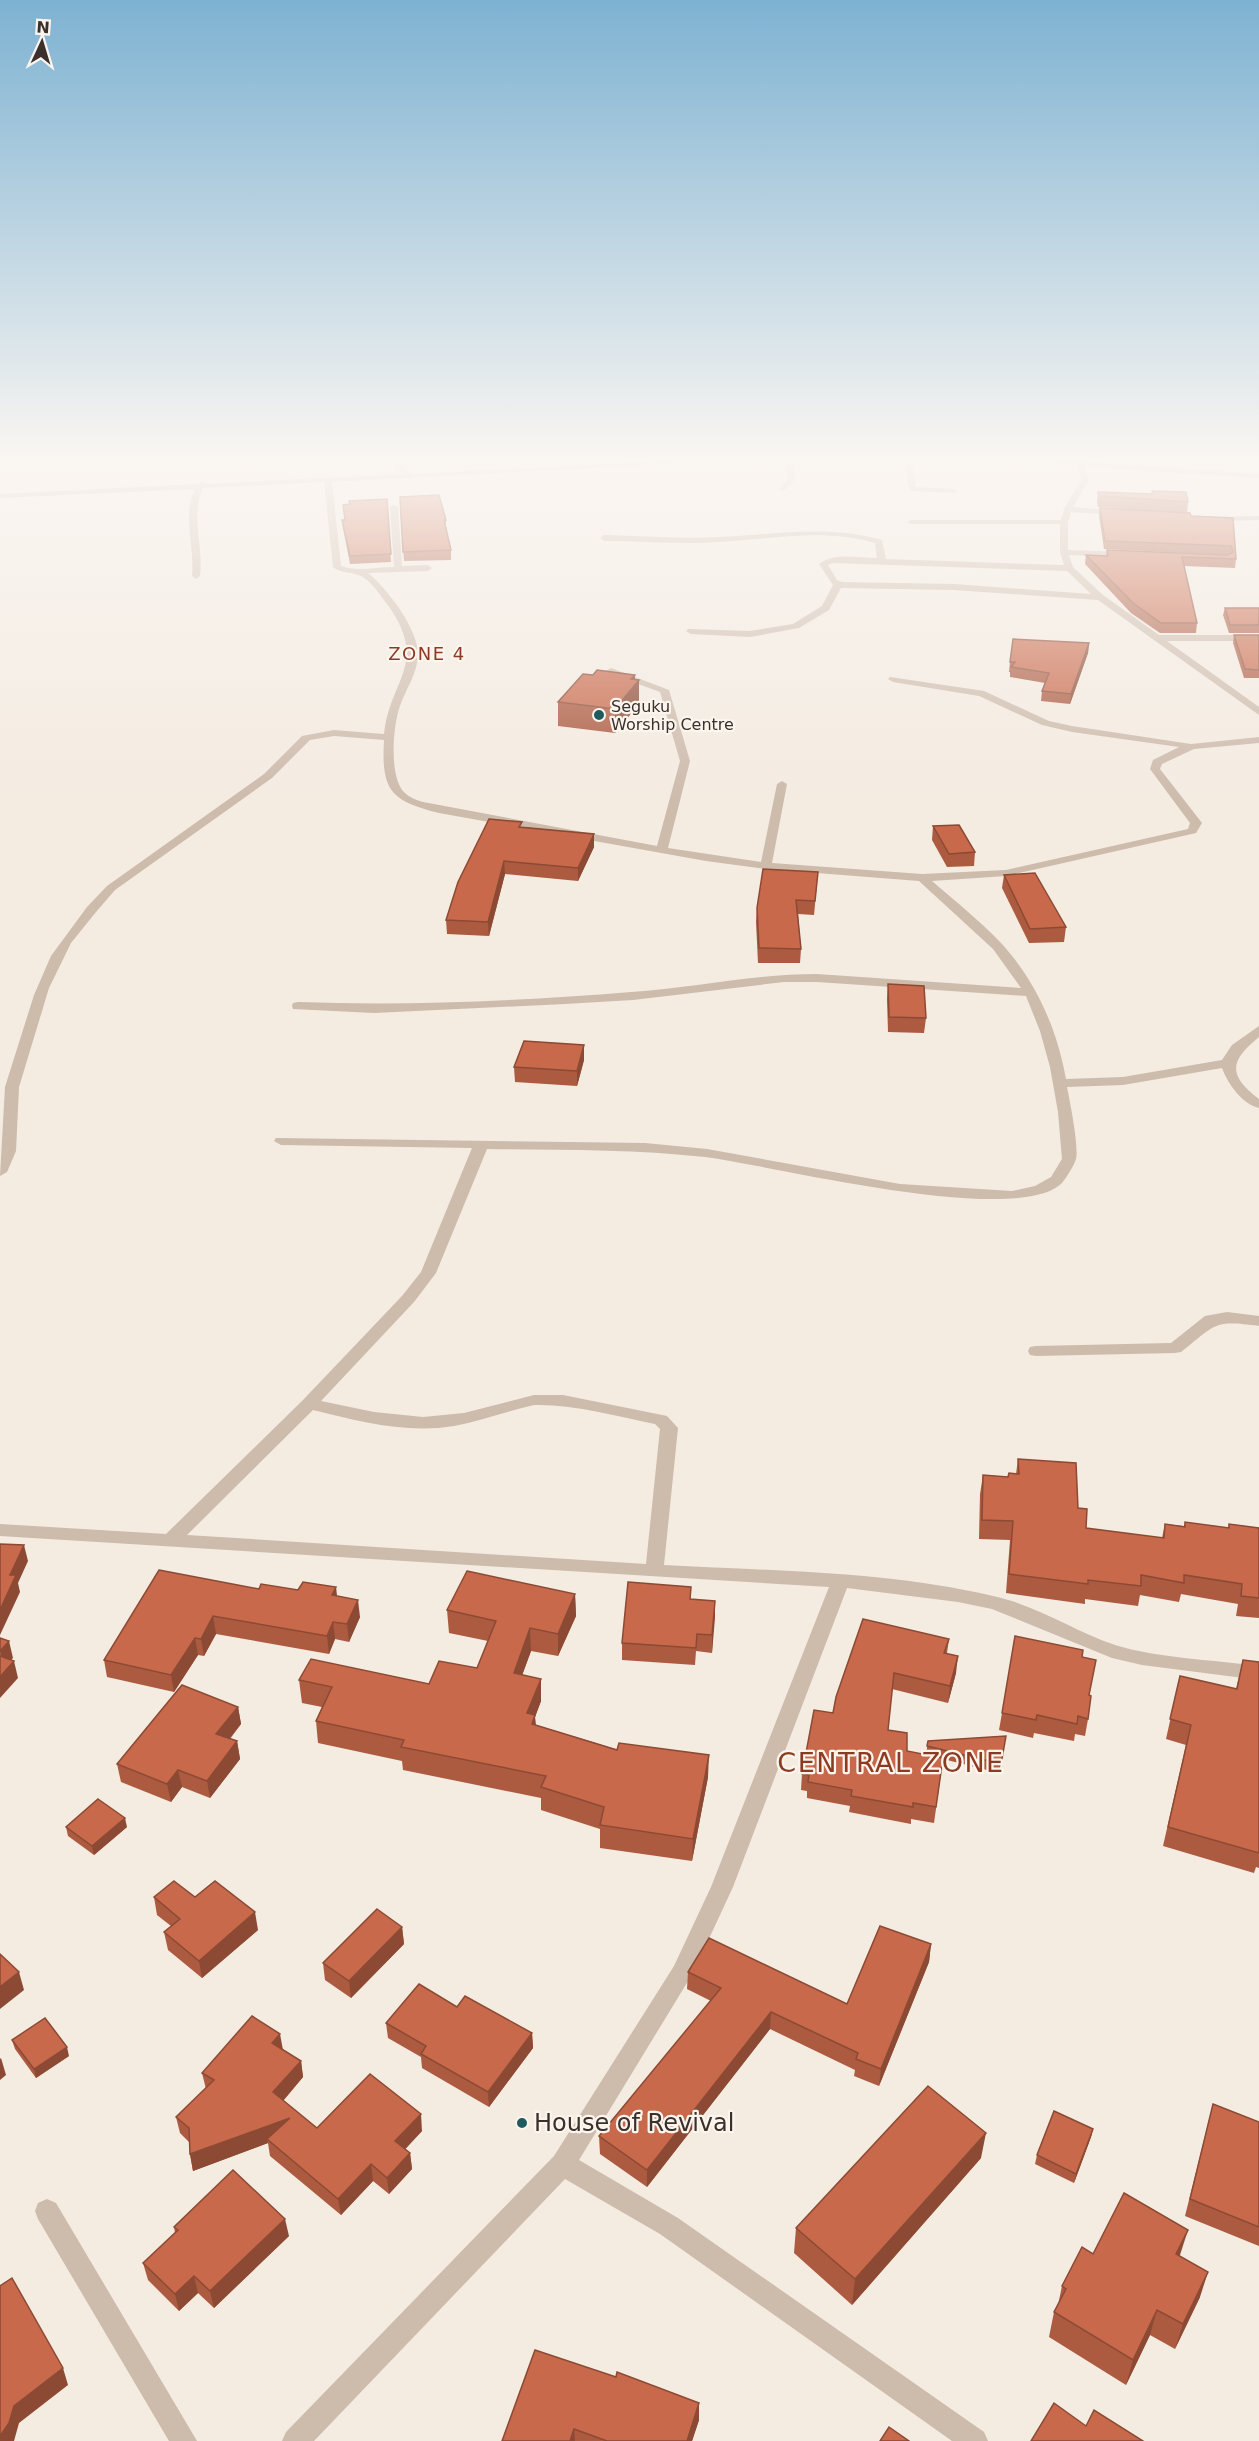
<svg xmlns="http://www.w3.org/2000/svg" width="1259" height="2441" font-family="'DejaVu Sans',sans-serif">
	<style>
		.lines { fill: none; stroke-linecap: round; stroke-linejoin: round }
		.minor { fill: #cdbbac; fill-rule: evenodd }
		.wall { fill: #ac5a40 }
		.shaded-wall { fill: #8c4a34 }
		.building { fill: #c8694b; stroke: #8c4a34; stroke-width: 1.5 }
		.poi-dot { fill: #1f5a5e; stroke: #fbf5ee; stroke-width: 2 }
		.labels { text-anchor: middle; dominant-baseline: central; stroke-width: 4.5; stroke-linejoin: round; paint-order: stroke }
		.far-poi-label { font-size: 16px; fill: #3b302b; stroke: #fbf5ee; text-anchor: start }
		.far-quarter-label { font-size: 18px; letter-spacing: 1.5px; fill: #8c3b22; stroke: #fbf5ee }
		.near-poi-label { font-size: 24px; fill: #3b302b; stroke: #fbf5ee; text-anchor: start }
		.near-quarter-label { font-size: 27px; letter-spacing: 1.5px; fill: #8c3b22; stroke: #fbf5ee }
	</style>
	<rect width="100%" height="100%" fill="#f4ebe1"/>
	<g class="lines">
		<!-- minor -->
		<g class="minor">
			<path d="M390 461H399L411 474 662 461H720L332 482 341 566C358 572 375 567 394 567L390 507 394 505 398 507 402 566 428 565 432 568 428 571 368 573C387 588 418 629 418 654 418 672 406 689 400 706 393 725 389 774 403 791 408 797 416 800 423 802L657 846 680 761 660 692 608 673 606 671 611 668 669 690 690 761 668 848 761 862 777 784 782 781 787 784 772 863 922 874 1006 870 1188 829 1190 823 1150 769 1153 760 1179 747 1072 732 1042 725 979 696 893 682 888 679 890 677 984 691 1049 721 1072 726 1191 744 1259 737V743L1194 749 1162 764 1160 769 1202 823 1196 833 1006 876 932 881C955 901 980 921 1001 943 1036 981 1057 1029 1066 1079L1123 1077 1222 1060 1232 1045 1259 1026V1037C1231 1060 1226 1074 1259 1099V1108C1242 1104 1228 1084 1222 1068L1123 1085 1067 1087C1070 1102 1079 1147 1076 1159 1074 1166 1066 1178 1062 1183 1017 1228 770 1165 705 1157 632 1149 559 1150 487 1149L436 1273 414 1302 321 1401 374 1412 423 1417 464 1413 534 1395H563L667 1416 678 1428 664 1565C773 1571 886 1571 993 1596 1036 1605 1074 1631 1115 1645 1157 1658 1215 1660 1259 1666V1680L1142 1665 1112 1658 992 1609 958 1602 847 1588 733 1887 693 1973 579 2160 678 2218 984 2432 988 2441H952L660 2234 565 2179 314 2441H282L286 2432 554 2156 674 1966 711 1887 829 1587 0 1536V1524L166 1534 303 1400 402 1296 421 1272 472 1148 281 1145 274 1141 276 1138 645 1143 707 1149 900 1184 1012 1191 1035 1186 1051 1177 1062 1159 1058 1112 1050 1067 1040 1031 1026 996 817 982H784L633 1000 565 1004 374 1013 293 1009 292 1006 293 1003 298 1002C409 1006 520 1001 631 992 693 988 754 974 817 974L1021 988 993 949 919 881 766 869 706 861 439 813C391 801 381 791 384 740L334 736 310 740 272 778 115 890 96 912 71 943 49 988 19 1087 16 1151 7 1172 0 1176 5 1087 34 995 51 956 87 907 107 886 264 774 302 736 334 730 384 734C390 679 428 665 390 608 382 598 374 584 363 577 353 571 341 574 333 567L324 482 203 488C190 513 204 548 200 576L196 579 192 576C195 548 182 513 195 489L0 498V494L198 484 202 482 206 484 403 474ZM534 1405C575 1404 615 1416 655 1424L660 1429 646 1564 187 1535 313 1410C358 1421 406 1434 454 1426 481 1421 507 1411 534 1405Z"/>
			<path d="M786 461H794L795 480 783 491 779 489 787 480Z"/>
			<path d="M904 461H912L916 487 954 489 958 491 954 493 911 491 908 486Z"/>
			<path d="M1028 461H1084L1259 474V478L1085 467 1089 480 1073 507 1119 511 1123 513 1119 515 1071 512 1068 522V550L1127 552V556L1124 557 1069 555 1073 567 1103 595 1159 635H1259V641H1167L1259 707V715L1098 600 954 590 841 588 829 610 799 628 750 637 691 634 686 631 688 629 750 631 793 624 822 606 833 585 819 564C834 552 859 558 877 558L875 543C825 528 771 539 719 542 681 545 642 541 604 541L600 538 604 535C642 536 681 539 718 537 774 535 826 524 882 540L886 559 1064 565 1060 552V524H911L907 522 911 520H1061L1064 509 1081 480 1078 466ZM833 563 1067 571 1091 594 954 584 842 582 837 580 828 565Z"/>
			<path d="M1259 516V520L1215 521 1211 519 1215 517Z"/>
			<path d="M1227 1312 1259 1316V1326C1212 1320 1217 1324 1181 1352L1175 1353 1036 1356 1030 1355 1028 1351 1030 1347 1036 1346 1171 1343 1205 1316Z"/>
			<path d="M47 2199 56 2203 197 2441H169L38 2219 35 2211 38 2203Z"/>
		</g>
	</g>
	<!-- wall -->
	<g class="wall">
		<path d="M1152 491 1188 502 1187 513 1191 516 1233 518 1236 559 1235 568 1184 566 1197 623 1196 633H1160L1131 613 1085 564 1086 555 1106 556 1107 550 1228 555 1104 549 1099 516 1100 508 1184 513 1098 507 1097 502 1098 492 1152 494Z"/>
		<path d="M387 499 391 562 350 564 343 528 342 520H345Z"/>
		<path d="M400 507 446 520V529L451 550V560L404 561Z"/>
		<path d="M1225 608H1259V633H1229L1223 615Z"/>
		<path d="M1234 635H1259V678H1244L1233 643Z"/>
		<path d="M1089 643 1088 653 1070 704 1041 701 1042 691 1045 683 1010 677V672H1009L1010 662Z"/>
		<path d="M593 675H635V680H639V704L615 733 558 726V702Z"/>
		<path d="M933 826 975 852 974 866 947 867 932 840Z"/>
		<path d="M522 827 594 834V847L578 881 505 874 489 936 447 934 446 920Z"/>
		<path d="M818 872 814 915 798 914 801 949 800 963H758L756 922 757 908Z"/>
		<path d="M1004 875 1066 927 1064 942 1029 943 1002 888Z"/>
		<path d="M888 984 926 1018 924 1033 888 1032 887 999Z"/>
		<path d="M584 1060 577 1086 515 1082 514 1067Z"/>
		<path d="M1018 1459 1078 1508 1086 1528 1162 1538 1165 1524 1184 1526 1185 1522 1228 1528 1229 1524 1259 1528V1618L1236 1616 1238 1604 1181 1594 1179 1602 1140 1595 1138 1606 1085 1599V1604L1006 1593 1010 1540 979 1539 980 1494 983 1475 1008 1477 1016 1474Z"/>
		<path d="M259 1589 337 1596 360 1617 349 1642 335 1639 329 1654 216 1634 204 1656 198 1655 174 1692 107 1677 104 1660Z"/>
		<path d="M575 1594 576 1616 558 1656 531 1651 522 1675 541 1679V1701L535 1717 536 1725 708 1777 692 1861 600 1848V1829L541 1810V1798L403 1770 402 1761 318 1743 316 1721 322 1707 302 1703 299 1680 429 1684 477 1668 488 1641 449 1633 447 1610Z"/>
		<path d="M691 1599 715 1601 712 1653 696 1651 695 1665 622 1660V1643Z"/>
		<path d="M949 1639 947 1653 956 1673 948 1703 892 1689 888 1730 907 1751 926 1755 928 1741 1006 1736 999 1773 943 1759 934 1823 911 1819V1824L849 1812 850 1806 807 1798V1791L801 1790 802 1774 833 1713Z"/>
		<path d="M1082 1657 1089 1695 1088 1719 1085 1736 1075 1734 1074 1741 1034 1733 1033 1738 999 1730 1002 1713Z"/>
		<path d="M1243 1660 1259 1694V1868L1256 1867 1254 1873 1163 1846 1186 1745 1166 1739 1180 1676 1236 1689Z"/>
		<path d="M238 1707 241 1724 230 1739 237 1741 240 1759 210 1798 182 1787 171 1802 121 1782 117 1764Z"/>
		<path d="M66 1827H127L94 1855 68 1836Z"/>
		<path d="M154 1897H195L258 1930 202 1978 168 1950 164 1932 171 1926 157 1915Z"/>
		<path d="M402 1927 404 1944 351 1998 325 1980 323 1963Z"/>
		<path d="M931 1944 929 1962 879 2086 854 2076 855 2070 770 2029 647 2187 600 2154 599 2136 711 2001 687 1989 688 1972 847 2004Z"/>
		<path d="M457 2007 532 2033 533 2048 489 2107 422 2068 421 2057 388 2038 386 2023Z"/>
		<path d="M12 2040 69 2056 36 2078 15 2049Z"/>
		<path d="M282 2049 301 2061 303 2077 283 2101 317 2128 422 2131 405 2149 410 2153 412 2169 389 2194 373 2181 341 2215 270 2156 268 2143 193 2171 190 2154 189 2142 180 2133 176 2117 206 2089 202 2073Z"/>
		<path d="M1213 2104 1259 2122V2246L1185 2216Z"/>
		<path d="M1093 2129 1091 2137 1074 2183 1035 2164 1037 2155Z"/>
		<path d="M981 2158 852 2305 794 2253 796 2228Z"/>
		<path d="M174 2227 289 2236 214 2308 198 2293 179 2311 148 2280 143 2263 175 2233Z"/>
		<path d="M1093 2254 1180 2256 1200 2297 1175 2349 1150 2335 1126 2385 1049 2337 1054 2312 1058 2305 1062 2286Z"/>
		<path d="M535 2350 699 2420 692 2441H502Z"/>
	</g>
	<!-- shaded-wall -->
	<g class="shaded-wall">
		<path d="M1089 643 1088 653 1070 704 1071 694Z"/>
		<path d="M635 675 634 685 639 680V704L615 733V709L631 679Z"/>
		<path d="M594 834V847L578 881V868Z"/>
		<path d="M504 861 505 874 489 936 488 922Z"/>
		<path d="M584 1045V1060L577 1086V1071Z"/>
		<path d="M24 1545 28 1561 18 1583 20 1592 0 1635V1610L10 1575Z"/>
		<path d="M336 1587 338 1604 332 1595Z"/>
		<path d="M575 1594 576 1616 558 1656V1634Z"/>
		<path d="M358 1600 360 1617 349 1642 347 1624Z"/>
		<path d="M715 1601V1618L712 1653V1635Z"/>
		<path d="M213 1616 216 1634 204 1656 201 1639Z"/>
		<path d="M333 1622 335 1639 329 1654 327 1636Z"/>
		<path d="M530 1628 531 1651 515 1695 514 1673Z"/>
		<path d="M195 1638 198 1655 174 1692 171 1675Z"/>
		<path d="M9 1641 13 1658 1 1671 0 1651Z"/>
		<path d="M958 1656 956 1673 948 1703 950 1686Z"/>
		<path d="M14 1661 18 1678 0 1698V1677Z"/>
		<path d="M541 1679V1701L535 1717 536 1737 527 1713Z"/>
		<path d="M238 1707 241 1724 219 1751 216 1734Z"/>
		<path d="M237 1741 240 1759 210 1798 207 1781Z"/>
		<path d="M709 1755 708 1777 692 1861 693 1839Z"/>
		<path d="M178 1770 182 1787 171 1802 167 1784Z"/>
		<path d="M125 1818 127 1827 94 1855 92 1846Z"/>
		<path d="M255 1912 258 1930 202 1978 199 1961Z"/>
		<path d="M402 1927 404 1944 351 1998 349 1981Z"/>
		<path d="M931 1944 929 1962 879 2086 881 2069Z"/>
		<path d="M19 1972 24 1990 0 2009V1987Z"/>
		<path d="M771 2012 770 2029 647 2187V2170Z"/>
		<path d="M532 2033 533 2048 489 2107 488 2092Z"/>
		<path d="M280 2034 283 2050 272 2043Z"/>
		<path d="M67 2047 69 2056 36 2078 34 2069Z"/>
		<path d="M1 2058 6 2075 0 2080V2059Z"/>
		<path d="M301 2061 303 2077 276 2109 273 2092Z"/>
		<path d="M421 2114 422 2131 397 2158 395 2141Z"/>
		<path d="M290 2118 267 2139 268 2143 193 2171 190 2154Z"/>
		<path d="M1093 2129 1091 2137 1074 2183 1076 2174Z"/>
		<path d="M986 2133 981 2158 852 2305 855 2279Z"/>
		<path d="M410 2153 412 2169 389 2194 387 2178Z"/>
		<path d="M371 2164 373 2181 341 2215 338 2199Z"/>
		<path d="M285 2219 289 2236 214 2308 210 2291Z"/>
		<path d="M1188 2230 1180 2255 1168 2279 1176 2254Z"/>
		<path d="M1208 2272 1200 2297 1175 2349 1183 2324Z"/>
		<path d="M194 2276 198 2293 179 2311 175 2294Z"/>
		<path d="M1157 2310 1150 2335 1126 2385 1133 2360Z"/>
		<path d="M63 2368 68 2385 19 2423 14 2441H0V2436L14 2406Z"/>
		<path d="M699 2403V2420L692 2441H687Z"/>
		<path d="M574 2429 575 2441H570Z"/>
	</g>
	<!-- building -->
	<g class="building">
		<path d="M1152 491 1186 492 1188 502 1099 496 1098 492 1153 494Z"/>
		<path d="M439 495 446 520H444L451 550 403 552 400 497Z"/>
		<path d="M387 499 391 554 350 556 342 520H345L343 505 350 504 349 501Z"/>
		<path d="M1100 508 1190 513 1191 516 1233 518 1236 559 1182 557 1197 623H1161L1133 603 1086 555 1108 556 1107 550 1227 555 1233 552 1231 546 1105 541Z"/>
		<path d="M1225 608H1259V625H1230Z"/>
		<path d="M1234 635H1259V670L1245 669Z"/>
		<path d="M1013 639 1089 643 1071 694 1042 691 1049 673 1011 667 1015 662H1010Z"/>
		<path d="M597 670 635 675 631 679 639 680 615 709 558 702 583 674 593 675Z"/>
		<path d="M489 819 522 822 519 827 594 834 578 868 504 861 488 922 446 920 458 882Z"/>
		<path d="M959 825 975 852 949 854 933 826Z"/>
		<path d="M763 869 818 872 815 901 796 900 801 949 759 948 757 908Z"/>
		<path d="M1035 873 1066 927 1030 929 1004 875Z"/>
		<path d="M888 984 924 986 926 1018 889 1017Z"/>
		<path d="M524 1041 584 1045 577 1071 514 1067Z"/>
		<path d="M1018 1459 1076 1463 1078 1508 1087 1509 1086 1528 1164 1538 1165 1524 1185 1527V1522L1229 1528V1524L1259 1528V1598L1241 1596 1242 1584 1184 1575V1583L1141 1575V1586L1088 1580V1584L1009 1574 1013 1521 982 1520 983 1475 1008 1477 1009 1473 1019 1474Z"/>
		<path d="M0 1544 24 1545 10 1575H16L0 1610Z"/>
		<path d="M159 1570 259 1589 261 1584 298 1590 303 1582 336 1587 332 1595 358 1600 347 1624 333 1622 327 1636 213 1616 201 1639 195 1638 171 1675 104 1660Z"/>
		<path d="M467 1571 575 1594 558 1634 530 1628 514 1673 541 1679 527 1713 535 1715 532 1724 617 1750 619 1743 709 1755 693 1839 600 1825 604 1807 541 1787 546 1776 401 1747 404 1740 316 1721 332 1687 299 1680 311 1659 429 1684 439 1661 477 1668 496 1621 447 1610Z"/>
		<path d="M628 1582 691 1587 690 1599 715 1601 712 1635 697 1634 696 1648 622 1643Z"/>
		<path d="M863 1619 949 1639 944 1653 958 1656 950 1686 894 1673 888 1730 907 1733V1751L943 1758 936 1807 913 1803V1807L851 1796 852 1790 808 1782 809 1775 802 1774 814 1710 833 1713 836 1697Z"/>
		<path d="M1015 1636 1083 1650 1082 1657 1096 1660 1089 1695 1091 1696 1088 1719 1078 1716 1077 1724 1037 1715 1036 1720 1002 1713Z"/>
		<path d="M0 1638 9 1641 0 1651Z"/>
		<path d="M0 1656 14 1661 0 1677Z"/>
		<path d="M1243 1660 1259 1662V1853L1168 1827 1191 1725 1170 1719 1180 1676 1237 1689Z"/>
		<path d="M182 1685 238 1707 216 1734 237 1741 207 1781 178 1770 167 1784 117 1764Z"/>
		<path d="M1006 1736 1001 1764 927 1746 928 1741Z"/>
		<path d="M98 1799 125 1818 92 1846 66 1827Z"/>
		<path d="M174 1881 195 1897 215 1881 255 1912 199 1961 164 1932 180 1919 154 1897Z"/>
		<path d="M377 1909 402 1927 349 1981 323 1963Z"/>
		<path d="M880 1926 931 1944 881 2069 856 2059 858 2053 771 2012 647 2170 599 2136 721 1988 688 1972 709 1938 847 2004Z"/>
		<path d="M0 1954 19 1972 0 1987Z"/>
		<path d="M419 1984 457 2007 465 1996 532 2033 488 2092 421 2054 426 2046 386 2023Z"/>
		<path d="M252 2016 280 2034 272 2043 301 2061 273 2092 317 2128 370 2074 421 2114 395 2141 410 2153 387 2178 371 2164 338 2199 267 2139 290 2118 190 2154 189 2128 176 2117 214 2080 202 2073Z"/>
		<path d="M45 2018 67 2047 34 2069 12 2040Z"/>
		<path d="M928 2086 986 2133 855 2279 796 2228Z"/>
		<path d="M1213 2104 1259 2122V2227L1190 2199Z"/>
		<path d="M1054 2111 1093 2129 1076 2174 1037 2155Z"/>
		<path d="M233 2170 285 2219 210 2291 194 2276 175 2294 143 2263 178 2230 174 2227Z"/>
		<path d="M1124 2193 1188 2230 1176 2254 1208 2272 1183 2324 1157 2310 1133 2360 1054 2312 1066 2289 1062 2286 1082 2247 1093 2254Z"/>
		<path d="M12 2278 63 2368 14 2406 9 2423 0 2436V2286Z"/>
		<path d="M535 2350 616 2377 617 2372 699 2403 687 2441H607L574 2429 570 2441H502Z"/>
		<path d="M1054 2403 1086 2426 1094 2410 1143 2441H1031Z"/>
		<path d="M889 2427 909 2441H880Z"/>
	</g>
	<!-- sky -->
	<linearGradient id="sky" x2="0" y2="1"><stop stop-color="#7eb2d2"/><stop offset="0.57" stop-color="#faf6f2"/><stop offset="1" stop-color="#faf6f2" stop-opacity="0"/></linearGradient>
	<rect width="1259" height="803" fill="url(#sky)"/>
	<!-- markers -->
	<g class="poi-dot">
		<circle cx="599" cy="715" r="6"/>
		<circle cx="522" cy="2123" r="6"/>
	</g>
	<g class="labels">
		<!-- far-poi labels -->
		<g class="far-poi-label">
			<text x="611" y="706">Seguku<tspan x="611" dy="18">Worship Centre</tspan></text>
		</g>
		<!-- far-quarter labels -->
		<g class="far-quarter-label">
			<text x="427" y="653">ZONE 4</text>
		</g>
		<!-- near-poi labels -->
		<g class="near-poi-label">
			<text x="534" y="2123">House of Revival</text>
		</g>
		<!-- near-quarter labels -->
		<g class="near-quarter-label">
			<text x="891" y="1762">CENTRAL ZONE</text>
		</g>
	</g>
	<!-- north arrow -->
	<g transform="translate(42 42) rotate(4)" stroke="#fbf5ee" stroke-width="4.5" paint-order="stroke">
	<path d="M0-4.5L10 22L0 15L-10 22Z" fill="#3b302b"/>
	<text y="-9" font-size="16" font-weight="bold" text-anchor="middle" fill="#3b302b">N</text>
	</g>
</svg>
